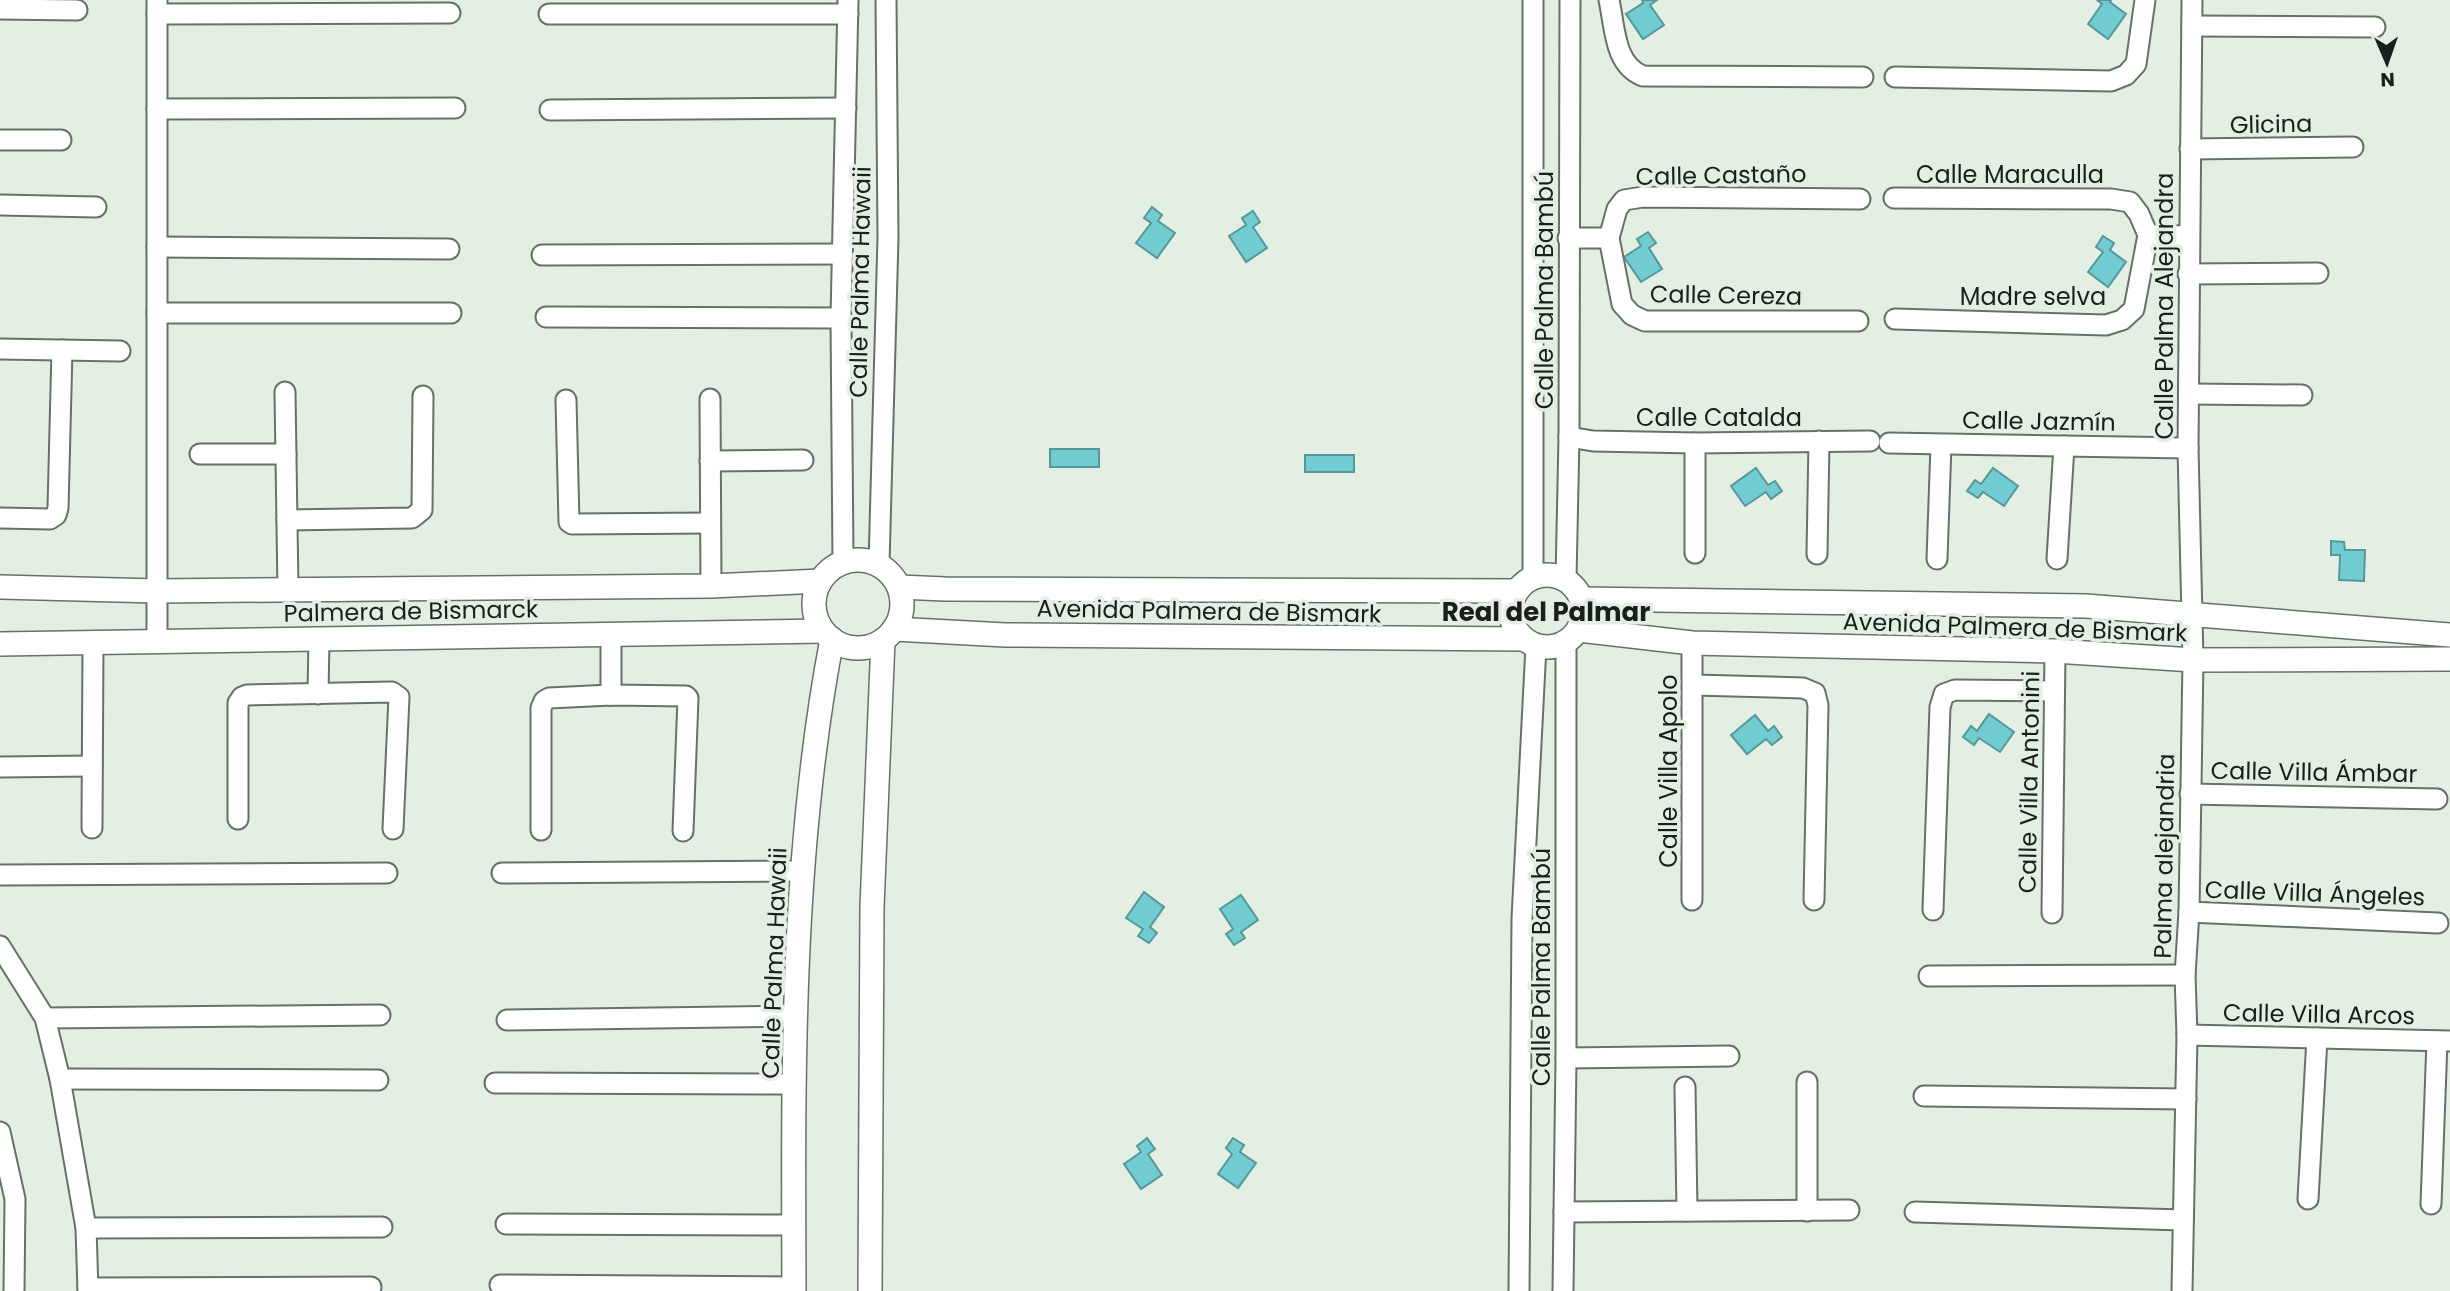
<svg xmlns="http://www.w3.org/2000/svg" width="2450" height="1291" font-family="Poppins,sans-serif">
	<style>
		.water { fill: #70ccd0; stroke: #56989a; stroke-width: 2 }
		.lines { fill: none; stroke-linecap: round; stroke-linejoin: round }
		.minor-casing { stroke: #677267; stroke-width: 23 }
		.tertiary-casing { stroke: #677267; stroke-width: 26 }
		.minor { stroke: #fff; stroke-width: 19 }
		.tertiary { stroke: #fff; stroke-width: 23 }
		.labels { text-anchor: middle; dominant-baseline: central; stroke-width: 7; stroke-linejoin: round; paint-order: stroke }
		.street-label { font-size: 24px; fill: #1b1f1b; stroke: #e2efe2 }
		.neighbourhood-label { font-size: 26px; font-weight: bold; fill: #1b1f1b; stroke: #e2efe2 }
	</style>
	<rect width="100%" height="100%" fill="#e2efe2"/>
	<!-- water -->
	<g class="water">
		<path d="M1642 0H1657L1650 5 1664 25 1643 39 1626 14 1643 3Z"/>
		<path d="M2097 0H2111L2110 2 2126 14 2108 39 2088 24 2102 4Z"/>
		<path d="M1152 207 1162 215 1158 221 1175 233 1157 258 1136 243 1151 223 1144 218Z"/>
		<path d="M1253 211 1260 222 1253 227 1267 248 1246 262 1229 236 1246 225 1242 218Z"/>
		<path d="M1648 232 1656 243 1649 248 1662 269 1641 282 1624 257 1641 246 1637 239Z"/>
		<path d="M2103 236 2114 243 2110 250 2126 262 2108 287 2088 272 2103 252 2096 247Z"/>
		<rect x="1050" y="449" width="49" height="18"/>
		<rect x="1305" y="455" width="49" height="17"/>
		<path d="M1756 468 1768 485 1775 481 1782 491 1771 499 1766 492 1745 506 1731 486Z"/>
		<path d="M1993 468 2018 486 2004 506 1983 492 1978 498 1967 491 1975 480 1981 484Z"/>
		<path d="M2331 541 2344 542 2345 550H2365L2364 581 2339 580 2340 555H2331Z"/>
		<path d="M1989 714 2014 732 2000 752 1979 738 1974 745 1963 737 1971 726 1977 731Z"/>
		<path d="M1755 715 1768 731 1774 726 1782 737 1772 745 1766 739 1747 754 1731 735Z"/>
		<path d="M1144 892 1164 907 1150 927 1157 933 1149 943 1138 936 1143 929 1126 918Z"/>
		<path d="M1241 895 1258 920 1241 932 1245 938 1234 945 1226 934 1233 929 1220 909Z"/>
		<path d="M1147 1138 1155 1149 1148 1154 1162 1175 1141 1189 1124 1164 1141 1152 1137 1146Z"/>
		<path d="M1233 1138 1244 1145 1240 1152 1256 1163 1238 1188 1218 1174 1232 1154 1226 1148Z"/>
	</g>
	<g class="lines">
		<!-- minor casing -->
		<g class="minor-casing">
			<g id="minor">
				<path d="M157 0V642"/>
				<path d="M1609 0C1615 27 1614 65 1643 76L1863 77"/>
				<path d="M0 9 77 10"/>
				<path d="M157 14 450 13"/>
				<path d="M549 14H848"/>
				<path d="M2192 26 2375 27"/>
				<path d="M1895 77 2111 81 2126 75 2136 64 2145 0"/>
				<path d="M157 109 455 108"/>
				<path d="M550 110 846 108"/>
				<path d="M0 140H61"/>
				<path d="M2190 149 2353 147"/>
				<path d="M1894 198 2111 199 2130 202 2139 214 2148 235"/>
				<path d="M0 205 96 207"/>
				<path d="M2148 235 2189 236"/>
				<path d="M1568 238H1609"/>
				<path d="M157 247 449 249"/>
				<path d="M542 255 842 254"/>
				<path d="M2188 274 2318 273"/>
				<path d="M157 313H451"/>
				<path d="M546 317 841 318"/>
				<path d="M1895 319 2106 325 2122 320 2134 309 2148 235"/>
				<path d="M1858 321H1645L1632 315 1622 304 1609 238 1617 209 1624 200 1643 197 1860 199"/>
				<path d="M0 349 120 351"/>
				<path d="M285 392 288 590"/>
				<path d="M2189 394 2302 395"/>
				<path d="M710 399 711 586"/>
				<path d="M566 400 569 522 572 524 710 523"/>
				<path d="M1569 437 1593 441 1695 443 1870 441"/>
				<path d="M1695 443V553"/>
				<path d="M1889 443 2188 448"/>
				<path d="M200 454H286"/>
				<path d="M710 461 803 460"/>
				<path d="M0 518 50 519 56 515 58 508 62 350"/>
				<path d="M287 520 412 518 422 510 423 396"/>
				<path d="M1817 554 1819 441"/>
				<path d="M1937 559 1941 445"/>
				<path d="M2057 559 2064 446"/>
				<path d="M843 562 841 318 848 0"/>
				<path d="M879 564 888 238 886 0"/>
				<path d="M1533 577V0"/>
				<path d="M1566 579 1569 437 1570 0"/>
				<path d="M1694 685 1803 688 1815 693 1818 705 1814 900"/>
				<path d="M318 694 319 639"/>
				<path d="M611 695V634"/>
				<path d="M0 767 92 766"/>
				<path d="M2190 794 2437 799"/>
				<path d="M238 819V703L242 697 247 695 392 692 399 697 393 829"/>
				<path d="M92 828 93 643"/>
				<path d="M541 830V708L544 701 549 698 611 695 686 696 688 698 683 831"/>
				<path d="M502 873 801 871"/>
				<path d="M0 875 387 873"/>
				<path d="M1692 900V643"/>
				<path d="M1933 910 1940 707 1944 694 1955 690 2054 691"/>
				<path d="M2189 912 2438 923"/>
				<path d="M2052 913 2055 651"/>
				<path d="M0 946 45 1018 60 1079 86 1228 88 1291"/>
				<path d="M1929 976 2185 975"/>
				<path d="M45 1018 380 1015"/>
				<path d="M507 1020 795 1016"/>
				<path d="M2187 1035 2450 1041"/>
				<path d="M1566 1058 1729 1056"/>
				<path d="M60 1079 378 1080"/>
				<path d="M495 1083 795 1084"/>
				<path d="M1685 1087 1687 1211"/>
				<path d="M1924 1096 2186 1099"/>
				<path d="M0 1132 15 1199 14 1291"/>
				<path d="M2308 1199 2317 1038"/>
				<path d="M2431 1204 2437 1041"/>
				<path d="M1807 1211V1082"/>
				<path d="M1564 1212 1849 1210"/>
				<path d="M1915 1212 2183 1220"/>
				<path d="M506 1224 794 1225"/>
				<path d="M86 1228 382 1227"/>
				<path d="M500 1285 794 1287"/>
				<path d="M88 1288 371 1287"/>
				<path d="M1519 1291 1522 919 1536 646"/>
				<path d="M1563 1291 1566 1058V643"/>
				<path d="M2182 1291 2187 1035 2185 975 2189 912 2193 660 2188 448 2192 0"/>
			</g>
		</g>
		<!-- tertiary casing -->
		<g class="tertiary-casing">
			<g id="tertiary">
				<circle cx="858" cy="604" r="44"/>
				<circle cx="1547" cy="611" r="36"/>
				<path d="M0 587 157 591 711 586 820 581"/>
				<path d="M899 587 945 589 1516 591"/>
				<path d="M1582 599 2086 606 2450 635"/>
				<path d="M894 629 1005 635 1523 639"/>
				<path d="M1579 630 1692 643 2055 651 2193 660 2450 659"/>
				<path d="M0 644 823 631"/>
				<path d="M794 1291C793 1073 791 854 832 639"/>
				<path d="M870 1291 872 907 883 640"/>
			</g>
		</g>
		<!-- minor -->
		<use href="#minor" class="minor"/>
		<!-- tertiary -->
		<use href="#tertiary" class="tertiary"/>
	</g>
	<g class="labels">
		<!-- street labels -->
		<g class="street-label">
			<text transform="translate(2271 124) rotate(-1)">Glicina</text>
			<text x="2010" y="174">Calle Maraculla</text>
			<text transform="translate(1721 175) rotate(-1)">Calle Castaño</text>
			<text transform="translate(860 282) rotate(-89)">Calle Palma Hawaii</text>
			<text transform="translate(1544 290) rotate(-90)">Calle Palma Bambú</text>
			<text transform="translate(1726 295) rotate(1)">Calle Cereza</text>
			<text x="2033" y="296">Madre selva</text>
			<text transform="translate(2164 306) rotate(-90)">Calle Palma Alejandra</text>
			<text x="1719" y="417">Calle Catalda</text>
			<text transform="translate(2039 421) rotate(1)">Calle Jazmín</text>
			<text transform="translate(411 611) rotate(-1)">Palmera de Bismarck</text>
			<text transform="translate(1209 611) rotate(1)">Avenida Palmera de Bismark</text>
			<text transform="translate(2015 627) rotate(2)">Avenida Palmera de Bismark</text>
			<text transform="translate(1668 771) rotate(-90)">Calle Villa Apolo</text>
			<text transform="translate(2314 772) rotate(1)">Calle Villa Ámbar</text>
			<text transform="translate(2029 782) rotate(-89)">Calle Villa Antonini</text>
			<text transform="translate(2164 856) rotate(-89)">Palma alejandria</text>
			<text transform="translate(2315 893) rotate(2)">Calle Villa Ángeles</text>
			<text transform="translate(774 963) rotate(-88)">Calle Palma Hawaii</text>
			<text transform="translate(1541 967) rotate(-90)">Calle Palma Bambú</text>
			<text transform="translate(2319 1014) rotate(1)">Calle Villa Arcos</text>
		</g>
		<!-- neighbourhood labels -->
		<g class="neighbourhood-label">
			<text x="1546" y="612">Real del Palmar</text>
		</g>
	</g>
	<!-- north arrow -->
	<g transform="translate(2387 63) rotate(178)" stroke="#e2efe2" stroke-width="5" paint-order="stroke">
	<path d="M0-5L12 26L0 18L-12 26Z" fill="#1b1f1b"/>
	<text y="-10" font-size="19" font-weight="bold" text-anchor="middle" fill="#1b1f1b">N</text>
	</g>
</svg>
